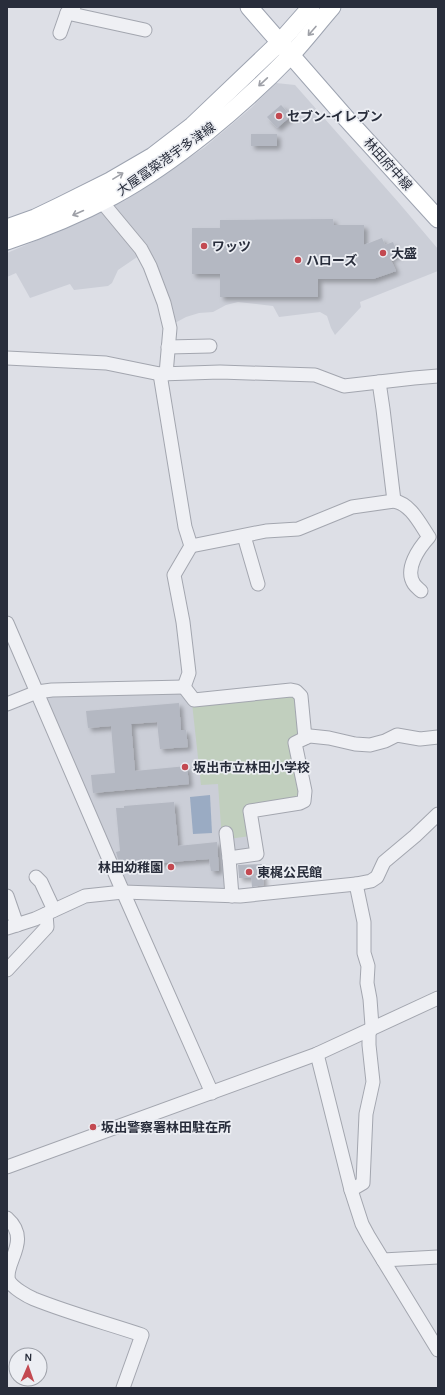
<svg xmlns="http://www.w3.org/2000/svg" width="445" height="1395" font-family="Karla,'Noto Sans JP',sans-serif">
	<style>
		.built { fill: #cbced7 }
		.green { fill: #c1cfbe }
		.water { fill: #9aabc3 }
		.building { fill: #b4b8c2; filter: url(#shadow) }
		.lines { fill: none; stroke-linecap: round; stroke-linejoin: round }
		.minor-casing { stroke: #a3a6af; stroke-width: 15 }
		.major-casing { stroke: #9da3b0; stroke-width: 19 }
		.minor { stroke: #eff0f4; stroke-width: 13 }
		.major { stroke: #fff; stroke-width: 17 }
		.oneway { stroke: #9ea0a7 }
		.poi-dot { fill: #c34951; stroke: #eceef3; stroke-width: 1.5 }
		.labels { text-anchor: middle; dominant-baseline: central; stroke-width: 3.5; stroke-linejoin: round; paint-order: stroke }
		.poi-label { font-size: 13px; font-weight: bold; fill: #282d3b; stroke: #eceef3; text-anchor: start }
		.street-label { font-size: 13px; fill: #282d3b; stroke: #eceef3 }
	</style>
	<defs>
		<filter id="shadow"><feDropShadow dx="3.5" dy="3.5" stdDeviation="2" flood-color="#0004"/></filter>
	</defs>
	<rect width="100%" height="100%" fill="#dddfe6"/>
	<!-- built -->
	<g class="built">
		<path d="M276 83 295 85 399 203 438 249V271L360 302 361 307 335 335 331 328 327 316 320 312 279 317 273 306 238 302 226 305 213 312 199 313 186 317 173 324 140 255 118 270 112 283 108 286 74 290 70 284 30 298 16 273 7 277V253L96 215 126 200 205 147 251 108Z"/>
		<path d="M183 692 296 799 245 807 252 850 224 855 227 888 220 891 130 886 122 879 45 696Z"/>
	</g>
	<!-- green -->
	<path class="green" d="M292 693 298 697 302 792 296 799 245 807 250 836 222 840 218 784 201 785 192 703Z"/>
	<!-- water -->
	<path class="water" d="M210 795 212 833 193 834 190 797Z"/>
	<!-- building -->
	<g class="building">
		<path d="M281 105 291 116 277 128 267 117Z"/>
		<rect x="251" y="134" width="26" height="12"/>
		<path d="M333 219 334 225H364V245L382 238 385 245 393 242 398 255 390 258 396 271 373 279H318V297H220V274H192V228H220V220Z"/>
		<path d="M179 703 181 730H186L188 747 160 749 157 722 131 724 135 771 187 766 189 784 93 793 91 775 115 773 111 726 88 728 86 711Z"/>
		<path d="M174 802 178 846 217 842 219 871H211L209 859 120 866 116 852 120 851 116 808H124V806Z"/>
		<path d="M262 864 264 885 252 887 251 878H239L238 865Z"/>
	</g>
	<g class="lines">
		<!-- minor casing -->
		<g class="minor-casing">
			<g id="minor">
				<path d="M67 13 145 30"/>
				<path d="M60 33 67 13 74 7"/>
				<path d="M102 202 141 249 150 266 164 303 170 328 166 374"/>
				<path d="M168 347 210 346"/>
				<path d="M7 358 106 363 160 374 220 372 315 375 344 386 414 378 438 376"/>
				<path d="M160 374 185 527 191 546 174 575 183 622 189 673 184 687"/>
				<path d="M379 382 383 409 394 501"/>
				<path d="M244 536 258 584"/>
				<path d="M191 546 266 531 298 529 352 507 394 501C411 504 420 524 429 537 419 548 404 569 414 584 416 587 419 589 421 591"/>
				<path d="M7 623 120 885 212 1093"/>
				<path d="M184 687 194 700 291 690 296 691 301 696 305 738 295 743 305 791 304 801 300 803 250 811 257 854 229 858 232 896"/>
				<path d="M7 704 37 692 52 690 184 687"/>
				<path d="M305 738 310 736 329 738 355 744 370 745 385 741 397 735 420 739 438 737"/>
				<path d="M226 833 229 858"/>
				<path d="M36 877 41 882 54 910"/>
				<path d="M7 896 17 925"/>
				<path d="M7 928 35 919 85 896 123 892 240 896 356 884 371 881 377 877 384 862 415 836 438 814"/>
				<path d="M7 970 47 927 46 914"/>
				<path d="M317 1054 351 1190 362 1224 369 1237 438 1350"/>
				<path d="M7 1167 317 1054 438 998"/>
				<path d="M351 1190 363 1183 366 1114 373 1082 369 1045V1034L372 1026 370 999 367 983 368 966 364 953V922L356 884"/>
				<path d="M7 1218C33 1241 2 1264 9 1281 13 1288 27 1296 34 1299 69 1313 106 1323 142 1335L123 1388"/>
				<path d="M383 1260 438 1257"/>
			</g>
		</g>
		<!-- major casing -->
		<g class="major-casing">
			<g id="major">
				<path d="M249 7 345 117 438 219"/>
				<path d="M7 228 35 218 60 206 110 181 153 156 192 126 280 42 311 7"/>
				<path d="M7 241C43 229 79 214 113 196 175 162 241 107 291 55 305 40 318 23 332 7"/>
			</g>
		</g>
		<!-- minor -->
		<use href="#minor" class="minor"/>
		<!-- major -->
		<use href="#major" class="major"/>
	</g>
	<!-- one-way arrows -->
	<defs><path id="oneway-shaft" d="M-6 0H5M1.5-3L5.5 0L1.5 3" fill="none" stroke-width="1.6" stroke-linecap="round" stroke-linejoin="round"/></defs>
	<g class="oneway">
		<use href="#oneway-shaft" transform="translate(312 31) rotate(131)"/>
		<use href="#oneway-shaft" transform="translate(263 82) rotate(137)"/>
		<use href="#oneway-shaft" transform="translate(118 176) rotate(-31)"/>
		<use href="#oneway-shaft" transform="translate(78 213) rotate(156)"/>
	</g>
	<!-- markers -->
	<g class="poi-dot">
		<circle cx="279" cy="116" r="4"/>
		<circle cx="204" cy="246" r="4"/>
		<circle cx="383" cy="253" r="4"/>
		<circle cx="298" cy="260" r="4"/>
		<circle cx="185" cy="767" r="4"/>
		<circle cx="171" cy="867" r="4"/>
		<circle cx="249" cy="872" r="4"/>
		<circle cx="93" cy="1127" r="4"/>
	</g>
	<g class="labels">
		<!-- poi labels -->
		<g class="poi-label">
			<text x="287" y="116">セブン-イレブン</text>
			<text x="212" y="246">ワッツ</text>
			<text x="391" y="253">大盛</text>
			<text x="306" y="260">ハローズ</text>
			<text x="193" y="767">坂出市立林田小学校</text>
			<text x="163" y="867" text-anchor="end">林田幼稚園</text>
			<text x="257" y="872">東梶公民館</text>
			<text x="101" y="1127">坂出警察署林田駐在所</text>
		</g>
		<!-- street labels -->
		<g class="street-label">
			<text transform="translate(166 159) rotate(-35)">大屋冨築港宇多津線</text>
			<text transform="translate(388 164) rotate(48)">林田府中線</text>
		</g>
	</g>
	<!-- border -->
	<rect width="445" height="1395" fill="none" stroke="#282d3b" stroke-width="16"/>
	<!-- north arrow -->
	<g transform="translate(28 1367) rotate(2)"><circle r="19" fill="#eceef3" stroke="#9ea1a9"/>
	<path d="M0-3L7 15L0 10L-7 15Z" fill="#c34951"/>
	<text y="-6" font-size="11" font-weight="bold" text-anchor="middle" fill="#282d3b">N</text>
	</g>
</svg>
